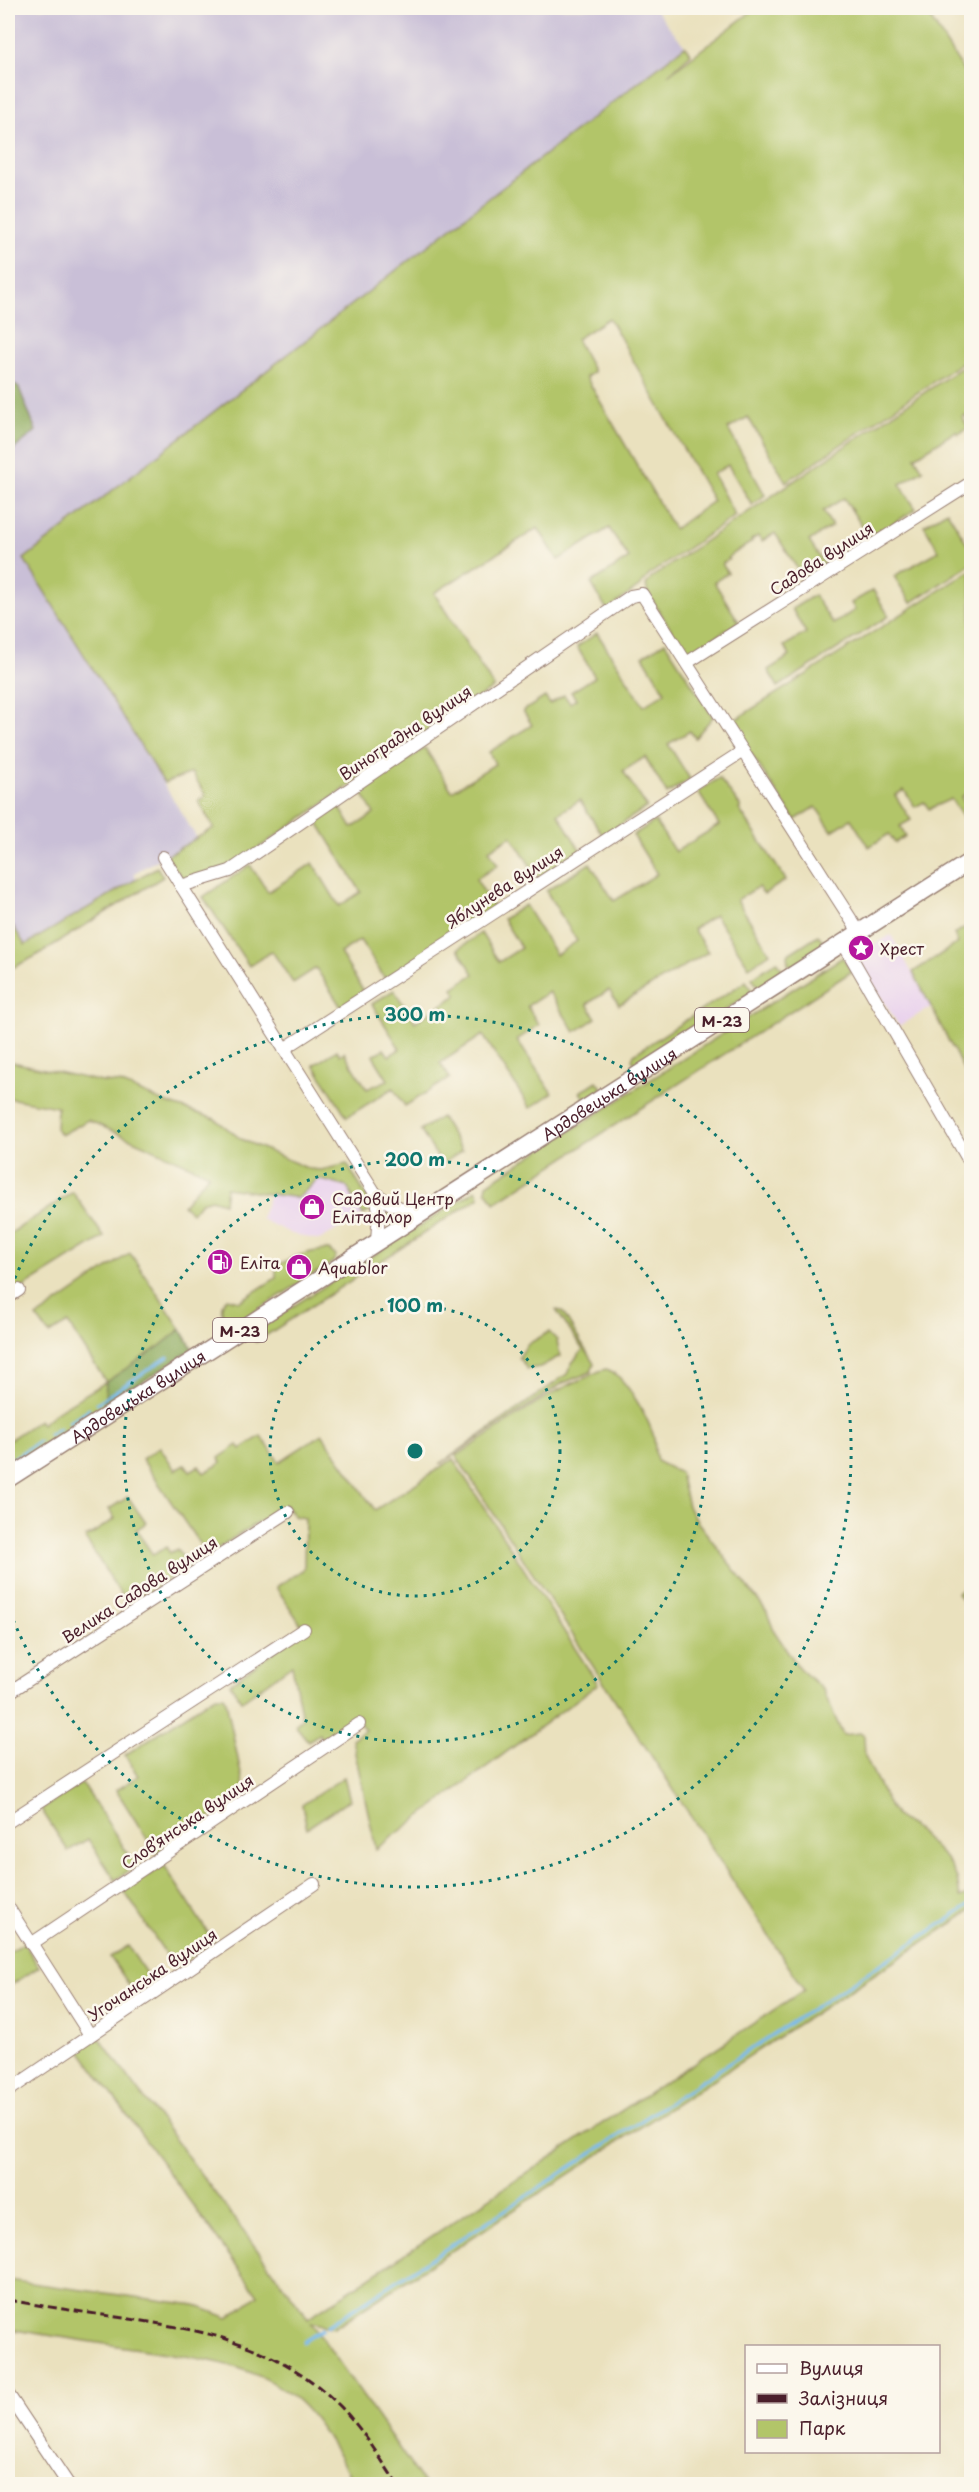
<svg xmlns="http://www.w3.org/2000/svg" width="979" height="2492" font-family="'Playpen Sans',sans-serif">
	<style>
		.built { fill: #e9d2ed }
		.industrial { fill: #c9bfd7 }
		.green { fill: #b2c569; stroke: #7e724a; stroke-width: 1.5; fill-rule: evenodd }
		.forest { fill: #8daa5d; stroke: #6c6444; stroke-width: 1.5 }
		.lines { fill: none; stroke-linecap: round; stroke-linejoin: round }
		.stream { stroke: #7bbbef; stroke-width: 3 }
		.minor-casing { stroke: #9a8074; stroke-width: 14 }
		.highway-casing { stroke: #9a8074; stroke-width: 19 }
		.minor { stroke: #fff; stroke-width: 12 }
		.highway { stroke: #fff; stroke-width: 16 }
		.rail { stroke: #4a1f2b; stroke-width: 3; stroke-dasharray: 9 4.5; stroke-linecap: butt }
		.ring { fill: none; stroke: #0f766e; stroke-width: 3; stroke-dasharray: 3 6 }
		.labels { text-anchor: middle; dominant-baseline: central; stroke-width: 5; stroke-linejoin: round; paint-order: stroke }
		.shield { fill: #fbf7ec; stroke: #7f6065; stroke-width: 1.5 }
		.shield-label { font-size: 15px; font-weight: bold; fill: #4a1f2b }
		.street-label { font-size: 16px; fill: #4a1f2b; stroke: #fbf7ec }
		.poi-label { font-size: 16px; fill: #4a1f2b; stroke: #fbf7ec; text-anchor: start }
		.centre { fill: #0f766e; stroke: #fbf7ec; stroke-width: 3 }
		.ring-label { font-size: 18px; text-anchor: middle; font-weight: bold; fill: #0f766e; stroke: #fbf7ec; stroke-width: 5; stroke-linejoin: round; paint-order: stroke }
	</style>
	<rect width="100%" height="100%" fill="#fbf7ec"/>
	<filter id="ink" filterUnits="userSpaceOnUse"><feTurbulence type="fractalNoise" baseFrequency=".0167" numOctaves="2"/><feDisplacementMap in="SourceGraphic" scale="12" xChannelSelector="R" yChannelSelector="G"/><feConvolveMatrix kernelMatrix="1 2 1 2 8 2 1 2 1" color-interpolation-filters="sRGB"/></filter>
	<filter id="wash" filterUnits="userSpaceOnUse"><feTurbulence type="fractalNoise" baseFrequency=".008" numOctaves="4" result="noise"/><feDisplacementMap in="SourceGraphic" scale="24" xChannelSelector="R" yChannelSelector="G"/><feGaussianBlur stdDeviation="1.35" result="paint"/><feColorMatrix in="noise" values="0 0 0 0 0 0 0 0 0 0 0 0 0 0 0 0 0 1.4 0 .05"/><feComposite in="paint" operator="in"/></filter>
	<g filter="url(#wash)">
		<rect width="100%" height="100%" fill="#eae1be"/>
		<!-- built -->
		<g class="built">
			<path d="M891 935 931 1007 899 1026 857 958 858 954Z"/>
			<path d="M317 1179 347 1186 363 1215 319 1240 292 1234 261 1219 270 1194 298 1198Z"/>
		</g>
		<!-- industrial -->
		<path class="industrial" d="M8 8H654L685 46 25 559 197 838 134 873 137 879 8 956Z"/>
		<!-- green -->
		<g class="green">
			<path d="M756 8H924L971 83V356L786 482 748 417 728 429 765 495 752 505 728 465 713 474 735 516 650 574 640 586 607 610 591 583 629 558 609 528 558 560 538 528 434 593 494 687 235 864 184 881 166 856 214 828 198 801 206 796 192 773 164 783 24 559 685 46 691 54 668 75ZM609 318 713 501 674 529 586 377 594 372 576 339Z"/>
			<path d="M971 361V417L968 419 965 415 962 417 969 428 958 434 956 431 915 457 923 470 900 484 916 509 870 539 844 498 823 511 832 526 809 541 826 567 805 581 775 533 762 541 758 536 751 540 752 542 728 557 729 559 722 564 728 573 714 582 739 622 688 655 648 594 646 585 652 577Z"/>
			<path d="M947 511 968 545 971 543V564L911 603 894 576 939 551 924 525Z"/>
			<path d="M971 570 972 771 969 773 972 790 961 797 971 813V830L951 799 929 809 924 802 915 807 904 790 895 795 911 820 900 826 906 836 895 843 889 834 869 847 851 819 832 831 816 807 795 820 732 725 733 721Z"/>
			<path d="M873 590 889 616 778 687 768 670 790 656 784 646 806 633 792 609 814 595 833 624 855 610 851 603Z"/>
			<path d="M597 633 644 706 665 692 643 656 665 642 713 717 695 738 690 731 668 744 690 779 667 794 645 757 623 771 647 807 603 836 580 800 558 814 581 851 539 879 511 836 489 850 498 865 476 879 494 908 385 979 360 940 340 953 364 992 341 1007 316 968 293 983 272 951 249 966 203 897 250 865 268 892 313 863 339 906 361 892 317 821 339 806 352 828 374 814 361 791 425 748 452 791 495 764 489 752 532 725 523 711 545 697 550 704 564 695 570 703 576 699 571 692 595 677 577 647Z"/>
			<path d="M719 778 741 807 739 809 786 880 764 894 758 887 737 900 770 953 749 967 715 915 693 929 708 952 619 1005 609 990 587 1004 596 1018 575 1032 549 992 527 1006 539 1025 517 1040 552 1093 530 1108 483 1035 440 1063 450 1078 405 1106 393 1088 347 1117 314 1065 337 1050 340 1055 344 1052 367 1089 388 1080 373 1056 384 1049 389 1056 400 1049 372 1004 394 990 415 1022 457 995 453 988 474 974 458 949 481 933 499 962 521 948 503 919 525 905 556 955 577 941 546 891 590 863 614 901 657 874 633 835 655 821 675 852 719 825 698 792Z"/>
			<path d="M157 867 163 877 34 957 8 970V930L13 926 25 945Z"/>
			<path d="M971 924V1084L913 972 958 943 954 934Z"/>
			<path d="M818 935 824 942 822 948 793 966 788 964 787 955Z"/>
			<path d="M843 957 851 972 495 1203 486 1190 487 1184Z"/>
			<path d="M777 961 784 972 759 989 752 978Z"/>
			<path d="M746 981 753 992 637 1067 632 1059 634 1054Z"/>
			<path d="M8 1061 102 1082 120 1083 164 1102 215 1119 241 1139 309 1169 321 1170 347 1164 374 1209 363 1215 347 1187 318 1179 298 1198 226 1188 224 1203 211 1199 201 1202 192 1213 183 1205 209 1174 88 1120 61 1135 56 1129 57 1107 8 1098Z"/>
			<path d="M597 1081 603 1089 585 1100 580 1092Z"/>
			<path d="M441 1117 462 1151 442 1164 420 1130Z"/>
			<path d="M476 1190 480 1197 256 1342 253 1338 254 1331Z"/>
			<path d="M73 1192 104 1237 19 1290 8 1294V1235Z"/>
			<path d="M393 1210 403 1214 402 1217 387 1226 384 1217Z"/>
			<path d="M329 1250 336 1256 333 1262 231 1327C224 1317 216 1308 227 1298L240 1301 276 1278V1266C291 1257 311 1250 329 1250Z"/>
			<path d="M130 1253 181 1329 160 1346 106 1382 105 1406 8 1470V1441L39 1420 42 1424 59 1410 106 1382 68 1323 49 1334 37 1317Z"/>
			<path d="M556 1310 562 1311 594 1364 591 1372 563 1383 440 1464 567 1374 572 1363 583 1350Z"/>
			<path d="M549 1332 557 1340 560 1356 540 1367 527 1369 519 1357 528 1344Z"/>
			<path d="M606 1369C624 1373 647 1417 653 1434 656 1443 653 1452 658 1462L680 1473 688 1506 693 1516 767 1612 774 1631 799 1668 823 1690 843 1735 860 1733 864 1736 865 1756 889 1806 896 1816 918 1831 946 1859 957 1878 960 1898 971 1894V1911L334 2328 311 2322 424 2484H355C338 2457 322 2423 298 2401 253 2360 183 2356 125 2347 86 2341 47 2335 8 2329V2280L195 2305 228 2318 258 2295 79 2049 98 2036 308 2318 804 1990 456 1456C498 1431 540 1395 585 1378 593 1375 596 1371 606 1369Z"/>
			<path d="M322 1434 375 1510 453 1459 598 1684 376 1849 352 1739 365 1730 357 1719 324 1742 319 1734 308 1741 295 1725 302 1719 292 1665 242 1701 230 1684 304 1629 276 1587 304 1569 305 1518 294 1516 285 1505 207 1555 142 1459 160 1447 175 1470 185 1464 190 1471 199 1466 204 1473 221 1463 219 1458 238 1445 241 1449 261 1436 279 1462Z"/>
			<path d="M128 1497 146 1523 136 1530 153 1555 166 1547 170 1553 177 1549 189 1566 128 1606 85 1538 115 1519 109 1509Z"/>
			<path d="M971 1583V1614L957 1593Z"/>
			<path d="M215 1696H223L226 1701 245 1793 156 1853 116 1790 138 1776 125 1755Z"/>
			<path d="M344 1777 350 1800 307 1828 302 1805Z"/>
			<path d="M82 1783 136 1866 115 1880 88 1839 68 1851 41 1809Z"/>
			<path d="M164 1865 214 1942 175 1968 124 1891Z"/>
			<path d="M24 1943 39 1967 8 1987V1953Z"/>
			<path d="M128 1946 155 1987 138 1998 110 1957Z"/>
		</g>
		<!-- forest -->
		<g class="forest">
			<path d="M14 384 19 388 36 431 8 454V388Z"/>
			<path d="M181 1329 193 1349 105 1406 106 1382 160 1346Z"/>
		</g>
		<g class="lines">
			<!-- stream -->
			<g class="stream">
				<path d="M97 1403 168 1357"/>
				<path d="M69 1422 89 1409"/>
				<path d="M49 1435 60 1428"/>
				<path d="M8 1462 39 1441"/>
				<path d="M328 2326 972 1904"/>
				<path d="M303 2342 323 2329"/>
			</g>
		</g>
	</g>
	<g filter="url(#ink)">
		<g class="lines">
			<!-- minor casing -->
			<g class="minor-casing">
				<g id="minor">
					<path d="M688 662 972 482"/>
					<path d="M163 857 375 1193 391 1204 419 1215"/>
					<path d="M181 886 230 871 631 596 642 594 859 932"/>
					<path d="M843 943 972 1166"/>
					<path d="M284 1049 743 751"/>
					<path d="M375 1193 379 1210 377 1242"/>
					<path d="M8 1297 19 1290"/>
					<path d="M8 1693 288 1512"/>
					<path d="M8 1822 304 1629"/>
					<path d="M8 1907 90 2035"/>
					<path d="M31 1944 359 1724"/>
					<path d="M8 2091 314 1884"/>
					<path d="M8 2394 68 2484"/>
				</g>
			</g>
			<!-- highway casing -->
			<g class="highway-casing">
				<g id="highway">
					<path id="s1" d="M8 1479 972 860"/>
				</g>
			</g>
			<!-- minor -->
			<use href="#minor" class="minor"/>
			<!-- highway -->
			<use href="#highway" class="highway"/>
			<!-- rail -->
			<path class="rail" d="M8 2300C48 2307 89 2313 130 2319 212 2332 279 2345 341 2407 363 2430 380 2458 397 2484"/>
		</g>
	</g>
	<!-- distance rings -->
	<g class="ring">
		<circle cx="415" cy="1451" r="145"/>
		<circle cx="415" cy="1451" r="291"/>
		<path d="M8 1295A436 436 0 1 1 8 1607"/>
	</g>
	<!-- icons -->
	<defs>
		<g id="sight-disc" transform="scale(1.35)"><circle r="9.5" fill="#b5179e" stroke="#fbf7ec"/><path d="M0-6L1.8-2.2L6-1.7L2.9 1.2L3.7 5.4L0 3.3L-3.7 5.4L-2.9 1.2L-6-1.7L-1.8-2.2Z" fill="#fff"/></g>
		<g id="shop-disc" transform="scale(1.35)"><circle r="9.5" fill="#b5179e" stroke="#fbf7ec"/><path d="M-5-2.5h2.3a2.7 3.5 0 0 1 5.4 0H5L5.5 6h-11ZM-1.5-2.5h3a1.5 2.3 0 0 0-3 0Z" fill="#fff"/></g>
		<g id="fuel-disc" transform="scale(1.35)"><circle r="9.5" fill="#b5179e" stroke="#fbf7ec"/><path d="M-5.5-6h7V0h2V4h1.3V-2.5L3-4.5l.8-.8L6-3V5H2.5V1h-1V6h-7ZM-4.2-4.7v3.2H.2V-4.7Z" fill="#fff"/></g>
	</defs>
	<g fill-rule="evenodd">
		<use href="#sight-disc" x="861" y="948"/>
		<use href="#shop-disc" x="312" y="1207"/>
		<use href="#fuel-disc" x="220" y="1262"/>
		<use href="#shop-disc" x="299" y="1267"/>
	</g>
	<g class="labels">
		<!-- shield labels -->
		<g class="shield">
			<rect x="695" y="1008" width="54" height="24" rx="4.5"/>
			<rect x="213" y="1318" width="54" height="24" rx="4.5"/>
		</g>
		<g class="shield-label">
			<text x="722" y="1020">М-23</text>
			<text x="240" y="1330">М-23</text>
		</g>
		<!-- street labels -->
		<g class="street-label">
			<text transform="translate(821 558) rotate(-33)">Садова вулиця</text>
			<text transform="translate(405 732) rotate(-34)">Виноградна вулиця</text>
			<text transform="translate(504 886) rotate(-33)">Яблунева вулиця</text>
			<text stroke="none"><textPath href="#s1" startOffset="714">Ардовецька вулиця</textPath></text>
			<text stroke="none"><textPath href="#s1" startOffset="154">Ардовецька вулиця</textPath></text>
			<text transform="translate(139 1589) rotate(-33)">Велика Садова вулиця</text>
			<text transform="translate(187 1821) rotate(-34)">Словʼянська вулиця</text>
			<text transform="translate(152 1974) rotate(-34)">Угочанська вулиця</text>
		</g>
		<!-- poi labels -->
		<g class="poi-label">
			<text x="880" y="948">Хрест</text>
			<text x="332" y="1198">Садовий Центр<tspan x="332" dy="18">Елітафлор</tspan></text>
			<text x="240" y="1262">Еліта</text>
			<text x="318" y="1267">Aquablor</text>
		</g>
	</g>
	<circle cx="415" cy="1451" r="9" class="centre"/>
	<g class="ring-label">
		<text x="415" y="1021">300 m</text>
		<text x="415" y="1166">200 m</text>
		<text x="415" y="1312">100 m</text>
	</g>
	<!-- margin -->
	<rect width="979" height="2492" fill="none" stroke="#fbf7ec" stroke-width="30"/>
	<!-- legend -->
	<rect x="745" y="2345" width="195" height="108" fill="#fbf7ec" stroke="#b4a19f" stroke-width="1.5"/>
	<rect x="757" y="2364" width="30" height="9" fill="#ffffff" stroke="#b4a19f" stroke-width="1.5"/>
	<text x="799" y="2375" font-size="18" fill="#4a1f2b">Вулиця</text>
	<rect x="757" y="2394" width="30" height="9" fill="#4a1f2b" stroke="#b4a19f" stroke-width="1.5"/>
	<text x="799" y="2405" font-size="18" fill="#4a1f2b">Залізниця</text>
	<rect x="757" y="2420" width="30" height="18" fill="#b2c569" stroke="#b4a19f" stroke-width="1.5"/>
	<text x="799" y="2435" font-size="18" fill="#4a1f2b">Парк</text>
</svg>
